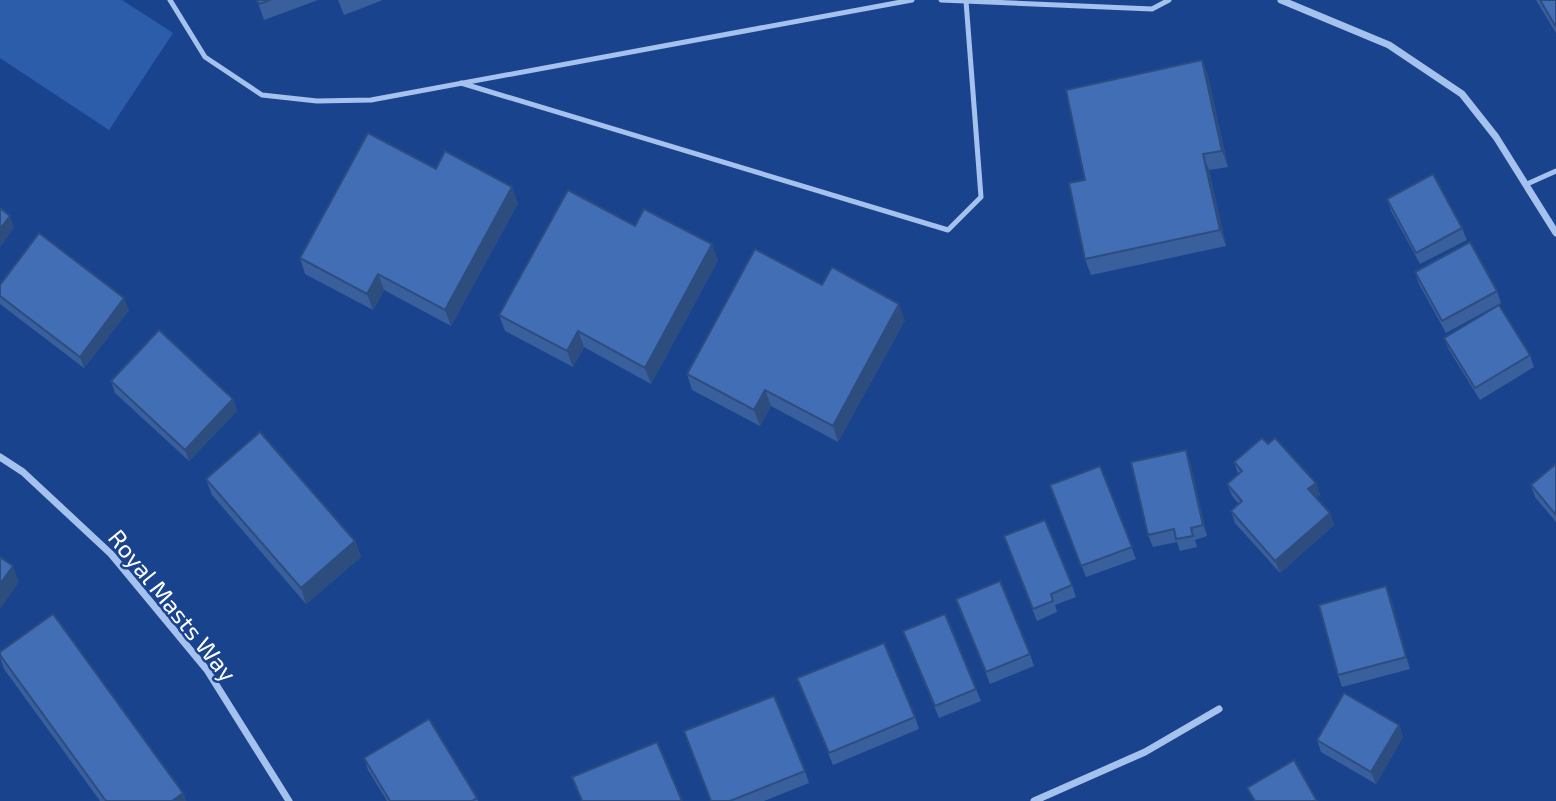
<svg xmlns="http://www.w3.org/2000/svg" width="1556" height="801" font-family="'Exo 2',sans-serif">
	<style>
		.green { fill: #2c5dab }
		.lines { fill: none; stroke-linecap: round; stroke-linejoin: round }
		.lane { stroke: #a5c1ee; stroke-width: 5 }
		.street { stroke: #a5c1ee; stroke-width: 7 }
		.wall { fill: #395f9c }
		.shaded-wall { fill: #2e4d7f }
		.building { fill: #426eb5; stroke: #2e4d7f; stroke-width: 2 }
		.labels { text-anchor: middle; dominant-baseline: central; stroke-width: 5; stroke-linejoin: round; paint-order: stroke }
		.street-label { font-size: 24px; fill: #fff; stroke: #19448d }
	</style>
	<rect width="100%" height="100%" fill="#19448d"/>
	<!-- green -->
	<path class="green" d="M0 0H122L173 33 109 130 0 58Z"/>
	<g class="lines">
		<!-- lane -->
		<g class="lane">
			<path d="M170 0 205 57 262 95 317 101 371 100 912 0"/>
			<path d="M941 0 1152 9 1169 0"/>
			<path d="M461 83 948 230 981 197 966 1"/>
			<path d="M1527 184 1556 171"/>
		</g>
		<!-- street -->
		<g class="street">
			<path d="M1281 0 1389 45 1462 94 1496 137 1556 233"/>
			<path d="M0 457 23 472 111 554 207 670 289 801"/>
			<path d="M1034 801 1145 752 1219 709"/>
		</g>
	</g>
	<!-- wall -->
	<g class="wall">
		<path d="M257 0H318L264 20Z"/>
		<path d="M338 0H383L344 15Z"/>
		<path d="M1536 0H1556V33Z"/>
		<path d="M1202 60 1208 76 1228 167 1209 170 1226 246 1091 275 1085 259V180Z"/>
		<path d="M436 169 518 203 451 326 384 290 373 310 305 274 300 258Z"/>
		<path d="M1387 199 1462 228 1467 240 1420 264 1391 211Z"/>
		<path d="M635 226 718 260 651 384 584 347 573 367 505 331 499 315Z"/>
		<path d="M1415 272 1497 291 1501 303 1446 333 1419 284Z"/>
		<path d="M0 285 129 310 84 368 0 304Z"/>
		<path d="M822 285 905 320 838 442 771 406 760 426 692 390 687 374Z"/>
		<path d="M1444 338 1530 355 1534 367 1480 400 1449 350Z"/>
		<path d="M111 381 233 399 237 411 189 461 115 393Z"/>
		<path d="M1268 444 1316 483 1320 495 1316 498 1330 513 1334 525 1280 573 1235 523 1231 511 1239 504 1232 496 1227 484 1238 474 1234 462Z"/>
		<path d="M1186 450 1190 462 1207 536 1195 540 1197 547 1180 551 1177 542 1153 547 1148 535Z"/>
		<path d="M1556 464V522L1535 497 1531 485Z"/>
		<path d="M1100 466 1136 559 1086 577 1050 485Z"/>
		<path d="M206 479 355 541 361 557 306 604 212 495Z"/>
		<path d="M1008 548 1072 585 1076 597 1055 605 1057 612 1037 621Z"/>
		<path d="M1386 586 1410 669 1342 687 1338 675Z"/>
		<path d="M961 610 1030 654 1034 666 990 684Z"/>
		<path d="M903 631 976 689 981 701 939 718Z"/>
		<path d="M0 652 183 793 186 801H100L4 669 0 657Z"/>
		<path d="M797 678 915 717 919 729 833 765Z"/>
		<path d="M1399 725 1403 737 1376 784 1321 752 1317 740Z"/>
		<path d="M364 758 477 798 478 801H387L368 770Z"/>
		<path d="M805 771 809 783 764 801H711Z"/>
	</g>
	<!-- shaded-wall -->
	<g class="shaded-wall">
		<path d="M1202 60 1208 76 1228 167 1222 151Z"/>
		<path d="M1203 154 1209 170 1226 246 1220 230Z"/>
		<path d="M512 187 518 203 451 326 445 310Z"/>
		<path d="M10 216 14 228 0 247V229Z"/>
		<path d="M712 244 718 260 651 384 645 368Z"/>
		<path d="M378 274 384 290 373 310 367 294Z"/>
		<path d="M124 298 129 310 84 368 80 357Z"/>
		<path d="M899 304 905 320 838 442 833 426Z"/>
		<path d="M578 331 584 347 573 367 567 351Z"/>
		<path d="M765 390 771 406 760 426 754 410Z"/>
		<path d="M233 399 237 411 189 461 185 450Z"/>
		<path d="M1186 450 1190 462 1207 536 1203 525Z"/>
		<path d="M1316 483 1320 495 1313 501 1308 489Z"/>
		<path d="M1330 513 1334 525 1280 573 1275 561Z"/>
		<path d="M355 541 361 557 306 604 301 588Z"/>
		<path d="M13 566 19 582 0 609V584Z"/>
		<path d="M1386 586 1391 598 1410 669 1406 657Z"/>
		<path d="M1399 725 1403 737 1376 784 1371 772Z"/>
		<path d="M183 793 186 801H172Z"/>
	</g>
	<!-- building -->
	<g class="building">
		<path d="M257 0H270L259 4Z"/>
		<path d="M1540 0H1556V27Z"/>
		<path d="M1202 60 1222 151 1203 154 1220 230 1085 259 1069 183 1085 180 1066 90Z"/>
		<path d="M368 133 436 169 445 151 512 187 445 310 378 274 367 294 300 258Z"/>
		<path d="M1433 174 1462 228 1416 253 1387 199Z"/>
		<path d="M568 190 635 226 644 209 712 244 645 368 578 331 567 351 499 315Z"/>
		<path d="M0 208 10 216 0 229Z"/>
		<path d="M39 233 124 298 80 357 0 296V285Z"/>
		<path d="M1470 242 1497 291 1442 321 1415 272Z"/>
		<path d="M755 249 822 285 832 267 899 304 833 426 765 390 754 410 687 374Z"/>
		<path d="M1499 305 1530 355 1475 388 1444 338Z"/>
		<path d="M159 330 233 399 185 450 111 381Z"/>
		<path d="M260 432 355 541 301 588 206 479Z"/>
		<path d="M1262 438 1268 444 1275 438 1316 483 1308 489 1330 513 1275 561 1231 511 1242 501 1227 484 1242 471 1234 462Z"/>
		<path d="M1186 450 1203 525 1191 528 1193 536 1176 539 1174 529 1148 535 1131 462Z"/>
		<path d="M1556 464V515L1531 485Z"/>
		<path d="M1100 466 1132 547 1081 566 1050 485Z"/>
		<path d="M1045 520 1072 585 1051 594 1053 601 1033 609 1004 536Z"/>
		<path d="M0 557 13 566 0 584Z"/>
		<path d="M1000 581 1030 654 986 672 956 599Z"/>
		<path d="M1386 586 1406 657 1338 675 1319 605Z"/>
		<path d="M53 614 183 793 172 801H106L0 655V652Z"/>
		<path d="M945 614 976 689 935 706 903 631Z"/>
		<path d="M884 643 915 717 829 753 797 678Z"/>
		<path d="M1344 693 1399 725 1371 772 1317 740Z"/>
		<path d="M774 696 805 771 730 801H711L684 731Z"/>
		<path d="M429 719 477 798 472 801H390L364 758Z"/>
		<path d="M657 742 682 801H582L572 777Z"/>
		<path d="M1294 760 1317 801H1255L1247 788Z"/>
	</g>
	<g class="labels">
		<!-- street labels -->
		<g class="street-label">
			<text transform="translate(173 605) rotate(51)">Royal Masts Way</text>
		</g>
	</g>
</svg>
